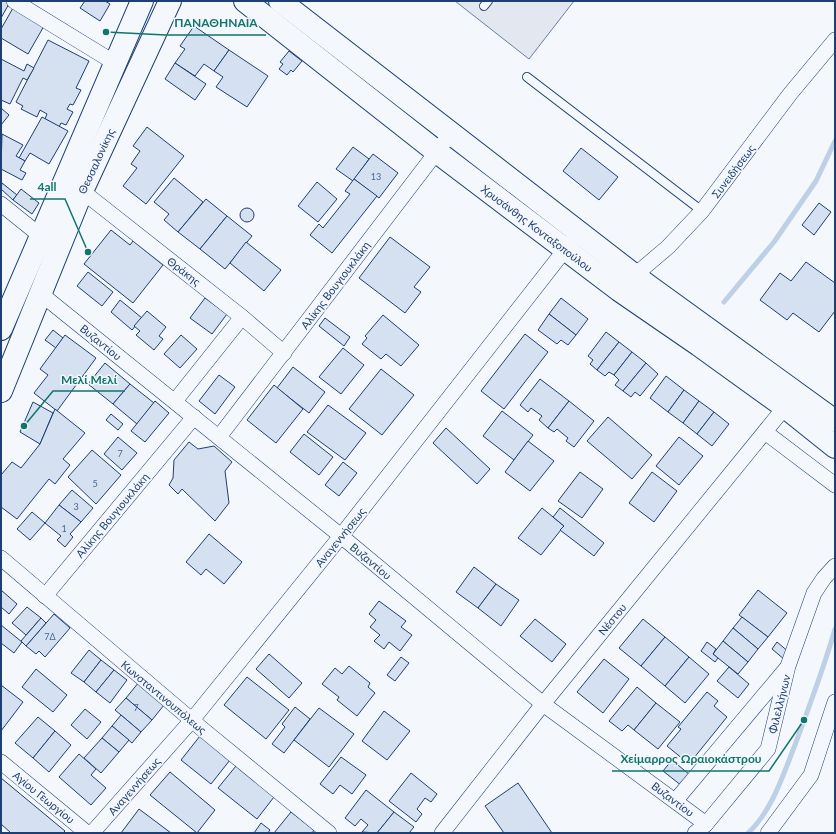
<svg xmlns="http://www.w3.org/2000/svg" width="836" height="834" font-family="Lato,sans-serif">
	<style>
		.parking { fill: #e3e8f0; stroke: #687fa3 }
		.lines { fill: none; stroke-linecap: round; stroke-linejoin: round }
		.stream { stroke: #bed0e5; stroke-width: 5 }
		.building { fill: #d5e0f0; stroke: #1d3f73 }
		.service-casing { stroke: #1d3f73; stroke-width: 10 }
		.minor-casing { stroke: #1d3f73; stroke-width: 16 }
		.secondary-casing { stroke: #1d3f73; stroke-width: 24 }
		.service { stroke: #f4f7fb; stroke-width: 8 }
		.minor { stroke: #f4f7fb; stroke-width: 15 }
		.secondary { stroke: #f4f7fb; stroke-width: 22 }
		.labels { text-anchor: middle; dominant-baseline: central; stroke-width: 3; stroke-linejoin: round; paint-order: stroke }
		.number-label { font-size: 9px; fill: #4b6792 }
		.street-label { font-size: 11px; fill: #1d3f73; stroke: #f4f7fb }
		.leader { fill: none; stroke: #0f766e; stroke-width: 1.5 }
		.callout-dot { fill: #0f766e; stroke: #f4f7fb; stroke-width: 1.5 }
		.callout-label { font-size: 12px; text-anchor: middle; font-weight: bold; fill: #0f766e; stroke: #f4f7fb; stroke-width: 3; stroke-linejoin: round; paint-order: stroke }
	</style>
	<rect width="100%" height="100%" fill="#f4f7fb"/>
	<!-- parking -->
	<path class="parking" d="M455 1H574L529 59Z"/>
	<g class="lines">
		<!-- stream -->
		<g class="stream">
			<path d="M724 302 774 242 816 181 835 141"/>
			<path d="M748 833C772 811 783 775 795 745 809 707 824 668 835 629"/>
		</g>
	</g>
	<!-- building -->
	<g class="building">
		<path d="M1 1 10 2 1 18Z"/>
		<path d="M85 1H105L110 4 100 21 80 8Z"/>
		<path d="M13 8 44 26 28 54 1 38V29Z"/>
		<path d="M194 26 229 50 214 71 204 64 195 76 175 63 185 49 180 46Z"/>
		<path d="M48 40 89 61 76 88 81 90 73 105 70 104 67 109 73 112 66 125 61 123 59 127 45 119 47 114 40 110 37 117 21 109 23 106 16 102Z"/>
		<path d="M229 50 268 76 247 107 216 87 223 77 214 71Z"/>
		<path d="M289 51 302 61 293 72 291 70 287 75 279 69 283 64 280 62Z"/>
		<path d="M1 59 24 71 27 64 34 68 27 80 23 78 10 104 1 100Z"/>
		<path d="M175 63 206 84 195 100 165 79Z"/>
		<path d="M1 108 9 115 1 125Z"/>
		<path d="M42 117 68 131 49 164 30 153 25 161 19 158Z"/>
		<path d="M147 127 184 156 146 204 123 186 137 168 131 164 140 151 133 146Z"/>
		<path d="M2 134 23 145 16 156 25 161 20 170 26 173 22 180 1 169Z"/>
		<path d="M353 147 369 159 353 181 336 169Z"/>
		<path d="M581 148 618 177 599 200 563 171Z"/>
		<path d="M373 154 398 173 379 198 354 179Z"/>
		<path d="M174 178 203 202 178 232 164 220 169 214 154 202Z"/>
		<path d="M354 179 377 196 332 253 310 235 319 224 323 228 350 194 345 191Z"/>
		<path d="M317 182 337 199 318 222 298 206Z"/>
		<path d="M2 183 17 195 13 200 1 189Z"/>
		<path d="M21 189 39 203 32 214 13 200Z"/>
		<path d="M206 199 227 216 200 249 178 232Z"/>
		<path d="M819 203 831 212 814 235 802 225Z"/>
		<circle cx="247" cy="215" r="7"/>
		<path d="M227 216 252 236 225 269 200 249Z"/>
		<path d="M111 230 130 245 133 241 163 265 133 303 84 264Z"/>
		<path d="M390 237 430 267 414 287 421 292 405 313 359 278Z"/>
		<path d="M246 242 281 270 264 291 230 263Z"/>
		<path d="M806 262 835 283V311L819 332 793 313 787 320 760 300 780 273 791 281Z"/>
		<path d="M88 272 113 292 102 306 77 286Z"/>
		<path d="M205 298 227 314 212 334 190 318Z"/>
		<path d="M561 298 588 319 576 335 549 314Z"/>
		<path d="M120 300 142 318 132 330 111 312Z"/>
		<path d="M147 311 166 327 159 336 163 339 154 350 136 335 140 331 134 326Z"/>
		<path d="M549 314 576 335 568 345 561 340 557 344 538 330Z"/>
		<path d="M383 315 419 345 401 366 386 354 381 359 362 344 367 338 365 336Z"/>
		<path d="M325 318 350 337 344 346 319 326Z"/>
		<path d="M53 330 63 338 56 348 45 340Z"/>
		<path d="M606 332 619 342 597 370 590 364 593 360 588 356Z"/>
		<path d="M525 334 548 352 504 409 481 391Z"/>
		<path d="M65 335 96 358 57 411 34 393 48 375 40 369Z"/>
		<path d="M181 335 197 349 180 368 164 354Z"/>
		<path d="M619 342 632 352 614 375 609 372 605 376 597 370Z"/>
		<path d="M343 348 364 365 341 394 319 377Z"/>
		<path d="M632 352 646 363 623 391 615 385 619 380 614 375Z"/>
		<path d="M105 363 130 384 113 404 88 384Z"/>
		<path d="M646 363 658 374 640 396 635 392 631 397 623 391Z"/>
		<path d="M293 367 325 392 309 413 277 388Z"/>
		<path d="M381 369 414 395 382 435 349 409Z"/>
		<path d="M219 375 235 387 215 414 199 401Z"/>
		<path d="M666 376 684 390 668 412 650 398Z"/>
		<path d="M540 379 569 401 548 428 539 420 542 416 531 408 528 412 520 405Z"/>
		<path d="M130 384 154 403 137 424 113 404Z"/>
		<path d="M274 385 303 409 276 443 247 420Z"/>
		<path d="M684 390 699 401 683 423 668 412Z"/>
		<path d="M155 401 169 413 145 442 131 431Z"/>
		<path d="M569 401 594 421 574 447 566 441 568 438 557 429 554 432 548 428Z"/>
		<path d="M699 401 714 412 697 434 683 423Z"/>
		<path d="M33 402 53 413 40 444 20 432Z"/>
		<path d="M328 405 366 433 345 460 307 432Z"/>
		<path d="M55 409 85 433 63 459 70 465 55 484 49 479 17 519 1 507V475L12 462 21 468 40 444Z"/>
		<path d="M502 411 533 435 514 460 483 436Z"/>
		<path d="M714 412 729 424 712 446 697 434Z"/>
		<path d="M111 414 123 424 118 430 106 420Z"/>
		<path d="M608 417 652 455 632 479 587 441Z"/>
		<path d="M446 428 490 469 477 484 433 443Z"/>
		<path d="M304 434 333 457 319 475 290 452Z"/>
		<path d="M118 437 137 453 122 470 104 454Z"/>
		<path d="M679 437 703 456 679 485 656 466Z"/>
		<path d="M528 441 554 461 530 491 505 472Z"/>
		<path d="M189 442 198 449 214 446 232 462 225 471 229 503 215 521 182 489 178 494 169 485 173 478 174 460Z"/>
		<path d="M92 450 121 475 96 504 68 477Z"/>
		<path d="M343 462 357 473 339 496 325 485Z"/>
		<path d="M580 472 603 489 582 518 558 501Z"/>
		<path d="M652 472 677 491 654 522 629 503Z"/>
		<path d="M72 490 93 508 81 522 59 505Z"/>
		<path d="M59 505 81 522 70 534 73 537 65 547 57 540 61 536 45 523Z"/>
		<path d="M542 508 564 526 541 555 518 538Z"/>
		<path d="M560 508 604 543 594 556 560 530 564 526 553 517Z"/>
		<path d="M32 512 45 523 30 540 17 529Z"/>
		<path d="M209 534 242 562 224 584 206 569 201 575 186 562Z"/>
		<path d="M474 567 496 584 478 608 456 592Z"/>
		<path d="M496 584 519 600 501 626 478 608Z"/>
		<path d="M1 590 17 604 9 614 1 607Z"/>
		<path d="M758 590 787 613 768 637 739 615Z"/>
		<path d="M379 601 406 621 401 627 412 635 400 651 389 642 384 649 374 641 380 635 370 627 376 620 369 614Z"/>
		<path d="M27 607 41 618 26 635 12 623Z"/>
		<path d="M54 614 70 628 45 657 39 651 36 654 26 646Z"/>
		<path d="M742 617 768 637 758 649 733 628Z"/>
		<path d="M41 618 46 623 26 646 21 641Z"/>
		<path d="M535 619 566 644 552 662 520 636Z"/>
		<path d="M643 619 665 637 641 666 619 648Z"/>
		<path d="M1 625 22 642 14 653 1 643Z"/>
		<path d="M733 628 758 649 748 662 723 641Z"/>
		<path d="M665 637 689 657 665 686 641 666Z"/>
		<path d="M723 641 748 662 738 674 713 654Z"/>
		<path d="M707 642 716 649 713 654 718 658 715 662 701 651Z"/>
		<path d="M777 642 790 653 785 660 772 649Z"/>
		<path d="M89 650 101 660 84 682 71 673Z"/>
		<path d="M269 654 302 683 289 698 256 669Z"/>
		<path d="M401 657 409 663 395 681 387 675Z"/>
		<path d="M689 657 709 674 685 703 665 686Z"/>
		<path d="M604 659 629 679 603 713 577 692Z"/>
		<path d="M101 660 114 670 96 692 84 682Z"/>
		<path d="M349 666 370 683 368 687 375 693 357 716 337 700 339 697 322 684 335 668 342 674Z"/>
		<path d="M729 667 749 684 738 698 717 681Z"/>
		<path d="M36 669 67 695 53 712 22 687Z"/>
		<path d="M114 670 127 680 110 703 96 692Z"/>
		<path d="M247 677 289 710 266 739 224 705Z"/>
		<path d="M139 682 164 705 152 720 126 698Z"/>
		<path d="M1 685 23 702 1 731Z"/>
		<path d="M637 687 656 703 634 730 628 725 622 731 609 721Z"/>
		<path d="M707 692 718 701 714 706 727 717 689 764 667 746 681 729 678 727Z"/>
		<path d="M126 698 152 720 141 732 115 710Z"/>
		<path d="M656 703 680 722 658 749 634 730Z"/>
		<path d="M295 707 310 719 284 753 272 744 285 727 282 724Z"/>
		<path d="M319 708 354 734 329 767 294 740Z"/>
		<path d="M85 709 101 722 87 739 71 725Z"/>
		<path d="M384 711 410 731 387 760 362 741Z"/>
		<path d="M121 715 141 732 132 743 112 726Z"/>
		<path d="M38 717 55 731 33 758 15 743Z"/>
		<path d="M112 726 129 740 119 752 102 738Z"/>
		<path d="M55 731 71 745 49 772 33 758Z"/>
		<path d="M200 736 230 760 211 784 181 760Z"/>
		<path d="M102 738 119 752 101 773 84 758Z"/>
		<path d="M79 754 96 769 91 775 106 788 91 805 59 777Z"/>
		<path d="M341 757 366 775 352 794 340 785 333 794 320 784Z"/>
		<path d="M672 760 690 775 682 786 663 771Z"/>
		<path d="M236 766 274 797 257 819 218 788Z"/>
		<path d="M170 772 215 810 197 833 150 795Z"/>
		<path d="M411 773 437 794 431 802 425 798 417 809 422 814 416 822 389 801Z"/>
		<path d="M1 778 65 831 63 833H11L1 824Z"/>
		<path d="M518 783 552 833H504L485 806Z"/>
		<path d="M366 790 394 812 377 833 362 832 368 825 361 819 355 826 345 818Z"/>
		<path d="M139 809 171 833H121Z"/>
		<path d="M291 812 314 830 312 833H274Z"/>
		<path d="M394 812 414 827 409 833H377Z"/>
		<path d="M261 823 270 830 268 833H254Z"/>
	</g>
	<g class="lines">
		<!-- service casing -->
		<g class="service-casing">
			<g id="service">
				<path d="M484 6 488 1"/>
				<path d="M527 77 702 211"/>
			</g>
		</g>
		<!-- minor casing -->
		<g class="minor-casing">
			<g id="minor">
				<path d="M14 1 115 63"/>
				<path d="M82 191 242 317 284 353"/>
				<path d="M1 204 42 237"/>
				<path d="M628 281 668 247 702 211 790 94 835 40"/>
				<path d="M41 294 341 536 543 704 706 824"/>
				<path d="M175 401 242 317"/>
				<path d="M765 432 835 485"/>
				<path d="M219 437 451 133"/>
				<path d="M1 558 201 728 329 833"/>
				<path d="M45 596 194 417"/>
				<path d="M1 762 87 833"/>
				<path d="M676 800 786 669"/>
				<path d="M92 833 192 720 341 536 571 242"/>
				<path d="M442 833 543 704 785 407"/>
				<path d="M695 833 706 824 768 749 788 666 814 593 824 578 835 566"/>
				<path d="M768 833 811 775 835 702"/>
			</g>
		</g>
		<!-- secondary casing -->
		<g class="secondary-casing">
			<g id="secondary">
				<path d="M245 1 437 152 619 290 699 345 785 407 835 447"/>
				<path d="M280 1 647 285 835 421"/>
				<path d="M1 329 142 1"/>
				<path d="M1 391 82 191 170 1"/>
			</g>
		</g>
		<!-- service -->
		<use href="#service" class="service"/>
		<!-- minor -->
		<use href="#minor" class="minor"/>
		<!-- secondary -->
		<use href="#secondary" class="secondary"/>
	</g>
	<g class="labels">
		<!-- number labels -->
		<g class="number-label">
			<text x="376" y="176">13</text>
			<text x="120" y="453">7</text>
			<text x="95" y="483">5</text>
			<text x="76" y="506">3</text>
			<text x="64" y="528">1</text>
			<text x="50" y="636">7Δ</text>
			<text x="136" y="707">7</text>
		</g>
		<!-- street labels -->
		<g class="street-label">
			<text transform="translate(96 161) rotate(-65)">Θεσσαλονίκης</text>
			<text transform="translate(733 171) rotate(-53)">Συνειδήσεως</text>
			<text transform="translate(537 228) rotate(37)">Χρυσάνθης Κονταξοπούλου</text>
			<text transform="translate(184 271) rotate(38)">Θράκης</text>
			<text transform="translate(335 285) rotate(-53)">Αλίκης Βουγιουκλάκη</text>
			<text transform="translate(101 342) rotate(39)">Βυζαντίου</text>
			<text transform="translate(112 515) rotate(-50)">Αλίκης Βουγιουκλάκη</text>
			<text transform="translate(340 537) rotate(-51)">Αναγεννήσεως</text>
			<text transform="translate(371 561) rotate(40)">Βυζαντίου</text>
			<text transform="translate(612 619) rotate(-51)">Νέστου</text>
			<text transform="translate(164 697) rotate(40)">Κωνσταντινουπόλεως</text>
			<text transform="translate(779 704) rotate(-76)">Φιλελλήνων</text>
			<text transform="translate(134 786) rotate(-49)">Αναγεννήσεως</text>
			<text transform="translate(44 797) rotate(39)">Αγίου Γεωργίου</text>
			<text transform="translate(673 799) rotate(37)">Βυζαντίου</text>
		</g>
	</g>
	<!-- callouts -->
	<path class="leader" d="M106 32L166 35H266M88 252L65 199H30M24 426L53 391H125M804 720L769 771H612"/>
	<g class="callout-dot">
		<circle cx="106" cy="32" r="4"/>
		<circle cx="88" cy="252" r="4"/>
		<circle cx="24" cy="426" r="4"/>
		<circle cx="804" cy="720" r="4"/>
	</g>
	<g class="callout-label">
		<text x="216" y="27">ΠΑΝΑΘΗΝΑΙΑ</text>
		<text x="47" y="191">4all</text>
		<text x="89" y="384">Μελί Μελί</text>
		<text x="691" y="763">Χείμαρρος Ωραιοκάστρου</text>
	</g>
	<!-- border -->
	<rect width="836" height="834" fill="none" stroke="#1d3f73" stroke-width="4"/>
</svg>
